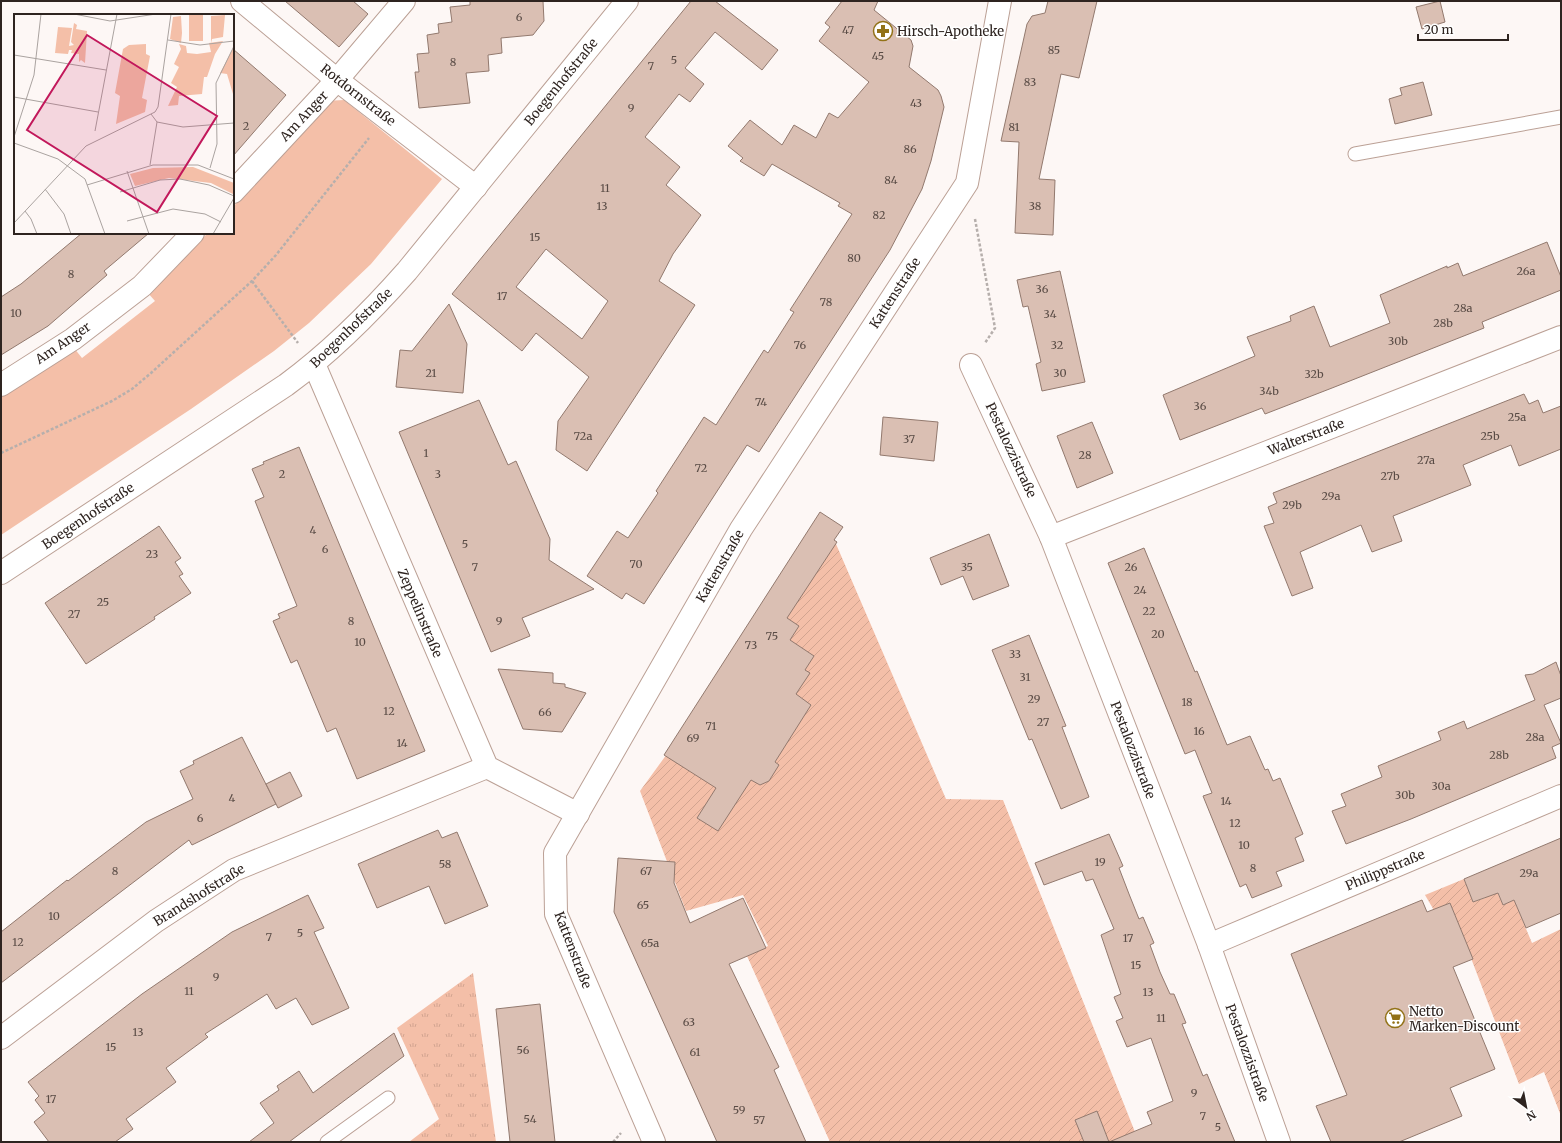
<svg xmlns="http://www.w3.org/2000/svg" width="1562" height="1143" font-family="Merriweather,serif">
	<style>
		.grass { fill: #f4bfa8 }
		.park { fill: url(#park-tufts) }
		.garden { fill: url(#garden-furrows) }
		.building { fill: #dabfb3; stroke: #92796e; fill-rule: evenodd }
		.lines { fill: none; stroke-linecap: round; stroke-linejoin: round }
		.service-casing { stroke: #bba095; stroke-width: 15 }
		.minor-casing { stroke: #bba095; stroke-width: 24 }
		.path { stroke: #b6afac; stroke-width: 2.5; stroke-dasharray: 3 2; stroke-linecap: butt }
		.service { stroke: #fff; stroke-width: 13 }
		.minor { stroke: #fff; stroke-width: 22 }
		.labels { text-anchor: middle; dominant-baseline: central; stroke-width: 3; stroke-linejoin: round; paint-order: stroke }
		.number-label { font-size: 11px; fill: #594b45 }
		.poi-label { font-size: 13px; fill: #2e2420; stroke: #fff; text-anchor: start }
		.street-label { font-size: 13px; fill: #2e2420; stroke: #fff }
		.inset-road { fill: none; stroke: #aaa3a0; stroke-width: 1 }
		.view { fill: #c2185b; fill-opacity: 0.15; stroke: #c2185b; stroke-width: 2 }
		.inset-edge { fill: none; stroke: #2e2420; stroke-width: 2 }
	</style>
	<defs>
		<pattern id="park-tufts" width="24" height="20" patternUnits="userSpaceOnUse"><rect width="24" height="20" fill="#f4bfa8"/><path d="M3 7l-1-3M5 7V3M7 7l1-3M15 17l-1-3M17 17v-4M19 17l1-3" fill="none" stroke="#d2a490"/></pattern>
		<pattern id="garden-furrows" width="10" height="10" patternUnits="userSpaceOnUse"><rect width="10" height="10" fill="#f4bfa8"/><path d="M-1 1l2-2M0 10L10 0M9 11l2-2" fill="none" stroke="#d2a490"/></pattern>
	</defs>
	<rect width="100%" height="100%" fill="#fdf7f5"/>
	<!-- grass -->
	<path class="grass" d="M344 100 442 179 371 264 309 323 274 351 191 409 1 535V397L74 348 82 358 155 301 147 292 208 233H233V207L271 165 325 101Z"/>
	<!-- park -->
	<path class="park" d="M473 973 496 1142H409L439 1119 397 1028Z"/>
	<!-- garden -->
	<g class="garden">
		<path d="M830 530 946 799 1003 800 1139 1142H830L747 956 768 946 743 895 686 911 640 791Z"/>
		<path d="M1487 869 1503 905 1514 900 1532 943 1561 929V1116L1544 1072 1519 1084 1450 903 1435 912 1425 895 1464 879 1473 902 1485 898Z"/>
	</g>
	<!-- building -->
	<g class="building">
		<path d="M285 1H353L368 14 339 47Z"/>
		<path d="M470 1H543L544 21 533 35 501 38 502 53 488 55 489 71 466 73 470 103 419 108 415 72H419L417 54 429 53 427 35 439 33 438 24 452 22 450 7 470 5Z"/>
		<path d="M691 1H715L778 50 762 70 715 32 685 68 704 84 690 102 679 94 645 137 680 167 666 185 701 215 673 254 659 281 695 305 587 471 556 450 558 421 589 377 536 333 522 351 452 294ZM546 249 608 301 582 339 516 287Z"/>
		<path d="M842 1H878L874 10 911 40 913 46 909 67 938 90 941 96 944 107 931 161 922 189 890 250 759 452 747 445 644 604 626 593 622 599 587 576 617 531 628 538 658 493 656 491 704 417 716 425 764 350 768 353 794 312 790 310 852 214 838 206 840 203 772 164 764 176 740 161 743 158 728 146 750 120 782 145 794 125 816 138 829 113 838 118 869 82 819 41 830 27 825 23Z"/>
		<path d="M1048 1H1097L1079 78 1061 74 1039 179 1055 180 1053 235 1015 233 1019 142 1001 141 1027 24 1032 16 1045 13Z"/>
		<path d="M1440 1 1445 22 1422 29 1416 7Z"/>
		<path d="M233 49 286 95 233 156Z"/>
		<path d="M1423 82 1432 115 1395 124 1389 99 1402 95 1400 88Z"/>
		<path d="M82 233H149L104 271 107 275 48 326 1 355V297L21 284Z"/>
		<path d="M1547 242 1561 277V290L1482 322 1484 328 1332 388 1265 414 1262 408 1180 440 1163 395 1255 356 1247 337 1291 321 1290 316 1314 306 1330 347 1390 323 1380 295 1447 266V268L1458 263 1463 276Z"/>
		<path d="M1060 271 1085 382 1042 391 1036 364 1041 362 1028 306 1023 307 1017 280Z"/>
		<path d="M449 304 467 344 463 393 396 387 400 350 412 351Z"/>
		<path d="M1524 394 1529 404 1538 400 1543 413 1561 406V449L1519 466 1511 445 1463 465 1471 485 1393 516 1402 541 1372 552 1361 525 1300 552 1313 588 1292 596 1264 526 1274 523 1268 507 1277 503 1273 493Z"/>
		<path d="M479 400 508 465 516 461 550 539 549 560 594 589 522 618 530 636 491 652 399 432Z"/>
		<path d="M883 417 938 422 934 461 880 455Z"/>
		<path d="M1092 422 1113 473 1077 488 1057 436Z"/>
		<path d="M299 447 425 751 357 779 336 728 327 732 297 660 291 663 273 621 280 618 278 614 297 606 255 501 264 497 252 469 264 464 263 462Z"/>
		<path d="M820 512 843 527 834 540 837 542 787 618 799 626 790 640 814 656 805 670 810 673 796 694 811 705 775 762 779 765 769 781 760 785 751 780 718 831 697 818 716 788 664 755Z"/>
		<path d="M159 526 181 558 175 562 183 574 179 576 191 593 154 617 155 619 86 664 45 603Z"/>
		<path d="M989 534 1009 586 973 600 963 576 941 585 930 558Z"/>
		<path d="M1144 548 1195 672 1197 671 1227 745 1250 736 1265 770 1268 769 1273 781 1280 778 1303 834 1295 838 1304 861 1276 872 1282 886 1252 898 1246 884 1240 887 1203 796 1212 793 1195 750 1185 754 1108 563Z"/>
		<path d="M1029 635 1066 726 1062 727 1089 797 1061 809 1032 739 1029 740 992 650Z"/>
		<path d="M1556 662 1561 676V698L1544 705 1561 743 1552 747 1556 758 1411 819 1346 844 1332 811 1346 806 1341 794 1382 777 1378 766 1441 740 1438 732 1464 721 1467 729 1535 700 1525 675 1533 674Z"/>
		<path d="M498 669 553 673V683L565 684V687L586 693 562 732 523 729Z"/>
		<path d="M242 737 276 804 192 845 189 840 1 983V932L67 880 68 881 146 822 193 799 180 771 194 764 193 761Z"/>
		<path d="M290 772 302 796 278 808 266 784Z"/>
		<path d="M438 830 442 838 457 832 488 906 445 924 429 886 377 908 358 864Z"/>
		<path d="M1109 834 1123 866 1119 868 1129 894 1139 919 1143 917 1154 943 1150 945 1160 972 1170 994H1174L1186 1023 1182 1024 1203 1076 1207 1074 1235 1142H1084L1075 1120 1097 1111 1109 1142 1152 1124 1147 1112 1173 1101 1151 1038 1127 1047 1116 1021 1123 1018 1114 997 1121 994 1101 935 1114 929 1093 879 1086 881 1082 871 1044 885 1035 863Z"/>
		<path d="M1561 838V913L1526 928 1514 900 1503 905 1498 893 1473 902 1464 879Z"/>
		<path d="M618 858 675 862 674 883 690 923 743 898 766 948 729 964 779 1067 774 1070 806 1142H717L614 912Z"/>
		<path d="M308 895 324 928 314 932 349 1008 312 1025 296 998 276 1009 267 994 205 1034 208 1037 166 1068 176 1082 126 1119 133 1129 115 1142H49L34 1122 45 1113 35 1100 39 1096 28 1082 142 994 232 932Z"/>
		<path d="M1422 900 1427 912 1450 903 1473 959 1453 967 1495 1069 1450 1088 1462 1116 1399 1142H1331L1316 1106 1347 1095 1291 954Z"/>
		<path d="M540 1004 555 1142H510L496 1009Z"/>
		<path d="M394 1033 404 1056 289 1142H249L274 1123 260 1103 279 1090 277 1086 299 1071 313 1093Z"/>
	</g>
	<g class="lines">
		<!-- service casing -->
		<g class="service-casing">
			<g id="service">
				<path d="M1355 154 1561 117"/>
				<path d="M327 1142 388 1098"/>
			</g>
		</g>
		<!-- minor casing -->
		<g class="minor-casing">
			<g id="minor">
				<path d="M242 1 337 80 476 187"/>
				<path d="M233 192 337 80 404 1"/>
				<path d="M314 364 487 767 578 814"/>
				<path d="M971 365 1051 537 1209 945 1279 1142"/>
				<path d="M1 385 73 339 142 286 193 233"/>
				<path d="M1051 537 1561 337"/>
				<path d="M1 573 286 385C331 352 370 313 407 271L627 1"/>
				<path d="M1209 945 1561 796"/>
				<path d="M1 1038 156 921 234 870 487 767"/>
				<path d="M654 1142 556 914 555 853 741 529 967 183 1000 1"/>
			</g>
		</g>
		<!-- path -->
		<g class="path">
			<path d="M975 219 995 328 985 343"/>
			<path d="M252 281 298 343"/>
			<path d="M1 453 112 401 132 389 151 373 252 281 276 255 369 138"/>
			<path d="M613 1142 621 1133"/>
		</g>
		<!-- service -->
		<use href="#service" class="service"/>
		<!-- minor -->
		<use href="#minor" class="minor"/>
	</g>
	<!-- icons -->
	<defs>
		<g id="pharmacy-ring" transform="scale(1)"><circle r="9.5" fill="#fff" stroke="#927218" stroke-width="1.5"/><path d="M-2-6h4v4h4v4h-4v4h-4v-4h-4v-4h4Z" fill="#927218"/></g>
		<g id="supermarket-ring" transform="scale(1)"><circle r="9.5" fill="#fff" stroke="#927218" stroke-width="1.5"/><path d="M-6-5.5h2.5l.6 2H6L4.5 2H-2.5L-4.4-4H-6ZM-1.5 3.2a1.3 1.3 0 1 0 .1 0ZM3 3.2a1.3 1.3 0 1 0 .1 0Z" fill="#927218"/></g>
	</defs>
	<g fill-rule="evenodd">
		<use href="#pharmacy-ring" x="883" y="31"/>
		<use href="#supermarket-ring" x="1395" y="1018"/>
	</g>
	<g class="labels">
		<!-- number labels -->
		<g class="number-label">
			<text x="519" y="17">6</text>
			<text x="848" y="30">47</text>
			<text x="1054" y="50">85</text>
			<text x="878" y="56">45</text>
			<text x="674" y="60">5</text>
			<text x="453" y="62">8</text>
			<text x="651" y="66">7</text>
			<text x="1030" y="82">83</text>
			<text x="916" y="103">43</text>
			<text x="631" y="108">9</text>
			<text x="246" y="126">2</text>
			<text x="1014" y="127">81</text>
			<text x="910" y="149">86</text>
			<text x="891" y="180">84</text>
			<text x="605" y="188">11</text>
			<text x="602" y="206">13</text>
			<text x="1035" y="206">38</text>
			<text x="879" y="215">82</text>
			<text x="535" y="237">15</text>
			<text x="854" y="258">80</text>
			<text x="1526" y="271">26a</text>
			<text x="71" y="274">8</text>
			<text x="1042" y="289">36</text>
			<text x="502" y="296">17</text>
			<text x="826" y="302">78</text>
			<text x="1463" y="308">28a</text>
			<text x="16" y="313">10</text>
			<text x="1050" y="314">34</text>
			<text x="1443" y="323">28b</text>
			<text x="1398" y="341">30b</text>
			<text x="800" y="345">76</text>
			<text x="1057" y="345">32</text>
			<text x="431" y="373">21</text>
			<text x="1060" y="373">30</text>
			<text x="1314" y="374">32b</text>
			<text x="1269" y="391">34b</text>
			<text x="761" y="402">74</text>
			<text x="1200" y="406">36</text>
			<text x="1517" y="417">25a</text>
			<text x="583" y="436">72a</text>
			<text x="1490" y="436">25b</text>
			<text x="909" y="439">37</text>
			<text x="426" y="453">1</text>
			<text x="1085" y="455">28</text>
			<text x="1426" y="460">27a</text>
			<text x="701" y="468">72</text>
			<text x="282" y="474">2</text>
			<text x="438" y="474">3</text>
			<text x="1390" y="476">27b</text>
			<text x="1331" y="496">29a</text>
			<text x="1292" y="505">29b</text>
			<text x="313" y="530">4</text>
			<text x="465" y="544">5</text>
			<text x="325" y="549">6</text>
			<text x="152" y="554">23</text>
			<text x="636" y="564">70</text>
			<text x="475" y="567">7</text>
			<text x="967" y="567">35</text>
			<text x="1131" y="567">26</text>
			<text x="1140" y="590">24</text>
			<text x="103" y="602">25</text>
			<text x="1149" y="611">22</text>
			<text x="74" y="614">27</text>
			<text x="351" y="621">8</text>
			<text x="499" y="621">9</text>
			<text x="1158" y="634">20</text>
			<text x="772" y="636">75</text>
			<text x="360" y="642">10</text>
			<text x="751" y="645">73</text>
			<text x="1015" y="654">33</text>
			<text x="1025" y="677">31</text>
			<text x="1034" y="699">29</text>
			<text x="1187" y="702">18</text>
			<text x="389" y="711">12</text>
			<text x="545" y="712">66</text>
			<text x="1043" y="722">27</text>
			<text x="711" y="726">71</text>
			<text x="1199" y="731">16</text>
			<text x="1535" y="737">28a</text>
			<text x="693" y="738">69</text>
			<text x="402" y="743">14</text>
			<text x="1499" y="755">28b</text>
			<text x="1441" y="786">30a</text>
			<text x="1405" y="795">30b</text>
			<text x="232" y="798">4</text>
			<text x="1226" y="801">14</text>
			<text x="200" y="818">6</text>
			<text x="1235" y="823">12</text>
			<text x="1244" y="845">10</text>
			<text x="1100" y="862">19</text>
			<text x="445" y="864">58</text>
			<text x="1253" y="868">8</text>
			<text x="115" y="871">8</text>
			<text x="646" y="871">67</text>
			<text x="1529" y="873">29a</text>
			<text x="643" y="905">65</text>
			<text x="54" y="916">10</text>
			<text x="300" y="933">5</text>
			<text x="269" y="937">7</text>
			<text x="1128" y="938">17</text>
			<text x="18" y="942">12</text>
			<text x="650" y="943">65a</text>
			<text x="1136" y="965">15</text>
			<text x="216" y="977">9</text>
			<text x="189" y="991">11</text>
			<text x="1148" y="992">13</text>
			<text x="1161" y="1018">11</text>
			<text x="689" y="1022">63</text>
			<text x="138" y="1032">13</text>
			<text x="111" y="1047">15</text>
			<text x="523" y="1050">56</text>
			<text x="695" y="1052">61</text>
			<text x="1194" y="1093">9</text>
			<text x="51" y="1099">17</text>
			<text x="739" y="1110">59</text>
			<text x="1203" y="1116">7</text>
			<text x="530" y="1119">54</text>
			<text x="759" y="1120">57</text>
			<text x="1218" y="1127">5</text>
		</g>
		<!-- poi labels -->
		<g class="poi-label">
			<text x="897" y="31">Hirsch-Apotheke</text>
			<text x="1409" y="1011">Netto<tspan x="1409" dy="15">Marken-Discount</tspan></text>
		</g>
		<!-- street labels -->
		<g class="street-label">
			<text transform="translate(561 82) rotate(-51)">Boegenhofstraße</text>
			<text transform="translate(358 95) rotate(38)">Rotdornstraße</text>
			<text transform="translate(304 116) rotate(-47)">Am Anger</text>
			<text transform="translate(895 293) rotate(-57)">Kattenstraße</text>
			<text transform="translate(351 328) rotate(-44)">Boegenhofstraße</text>
			<text transform="translate(63 343) rotate(-34)">Am Anger</text>
			<text transform="translate(1306 437) rotate(-21)">Walterstraße</text>
			<text transform="translate(1011 450) rotate(65)">Pestalozzistraße</text>
			<text transform="translate(88 516) rotate(-34)">Boegenhofstraße</text>
			<text transform="translate(720 566) rotate(-60)">Kattenstraße</text>
			<text transform="translate(420 613) rotate(67)">Zeppelinstraße</text>
			<text transform="translate(1133 750) rotate(69)">Pestalozzistraße</text>
			<text transform="translate(1385 870) rotate(-23)">Philippstraße</text>
			<text transform="translate(199 895) rotate(-32)">Brandshofstraße</text>
			<text transform="translate(573 950) rotate(69)">Kattenstraße</text>
			<text transform="translate(1247 1053) rotate(70)">Pestalozzistraße</text>
		</g>
	</g>
	<!-- overview -->
	<g transform="translate(14 14)">
		<rect width="220" height="220" fill="#fdf7f5"/>
		<path d="M179 153 220 169 219 180 197 169 155 164 121 172 116 160 139 154Z" fill="#f4bfa8"/>
		<path d="M209 27 201 40 193 63H190L188 80 165 82 164 91 154 92 163 73 157 69 165 53 160 50 167 35 165 30 172 32 173 39 183 40 197 38 195 29ZM220 32V80H219L213 60 206 59Z" fill="#f4bfa8"/>
		<path d="M175 1H189V27H175ZM211 1 209 23 198 25 197 29V2ZM167 2 168 19 167 29 156 25 159 3ZM60 9 63 11 62 15 73 17 71 49 67 46 65 48V40L57 39 58 36H55L54 40 41 39 44 13 58 14 55 32 60 31 57 28ZM132 30V40L136 42 128 84 133 86 131 98 102 110 106 82 101 79 109 35 115 31Z" fill="#f4bfa8"/>
		<path class="inset-road" d="M60 0 96 7 142 0M154 26 186 31 220 27M0 41 92 56M0 83 84 98M143 108 169 113 220 109M81 117 103 0M0 123 20 61 27 0M0 129 44 145 71 165 91 220M136 151 143 108 137 100M196 154 203 130 202 69 220 32M113 157 135 220M73 171 139 151H184L220 165M31 175 50 200 57 220M106 178 146 166 166 165 195 171 220 182M11 197 17 205 23 220M113 207 159 195 191 200 207 208M0 209 72 132 141 98 144 93 157 0M199 220 220 184"/>
		<path class="view" d="M73 21 203 102 143 198 13 116Z"/>
		<rect width="220" height="220" class="inset-edge"/>
	</g>
	<!-- border -->
	<rect width="1562" height="1143" fill="none" stroke="#2e2420" stroke-width="4"/>
	<!-- north arrow -->
	<g transform="translate(1526 1107) rotate(148)" stroke="#ffffff" stroke-width="3" paint-order="stroke">
	<path d="M0-3L7 15L0 10L-7 15Z" fill="#2e2420"/>
	<text y="-6" font-size="11" font-weight="bold" text-anchor="middle" fill="#2e2420">N</text>
	</g>
	<!-- scale -->
	<path d="M1418 34v6h90v-6" fill="none" stroke="#2e2420" stroke-width="2"/>
	<text x="1424" y="34" font-size="12" fill="#2e2420" stroke="#ffffff" stroke-width="3" paint-order="stroke">20 m</text>
</svg>
